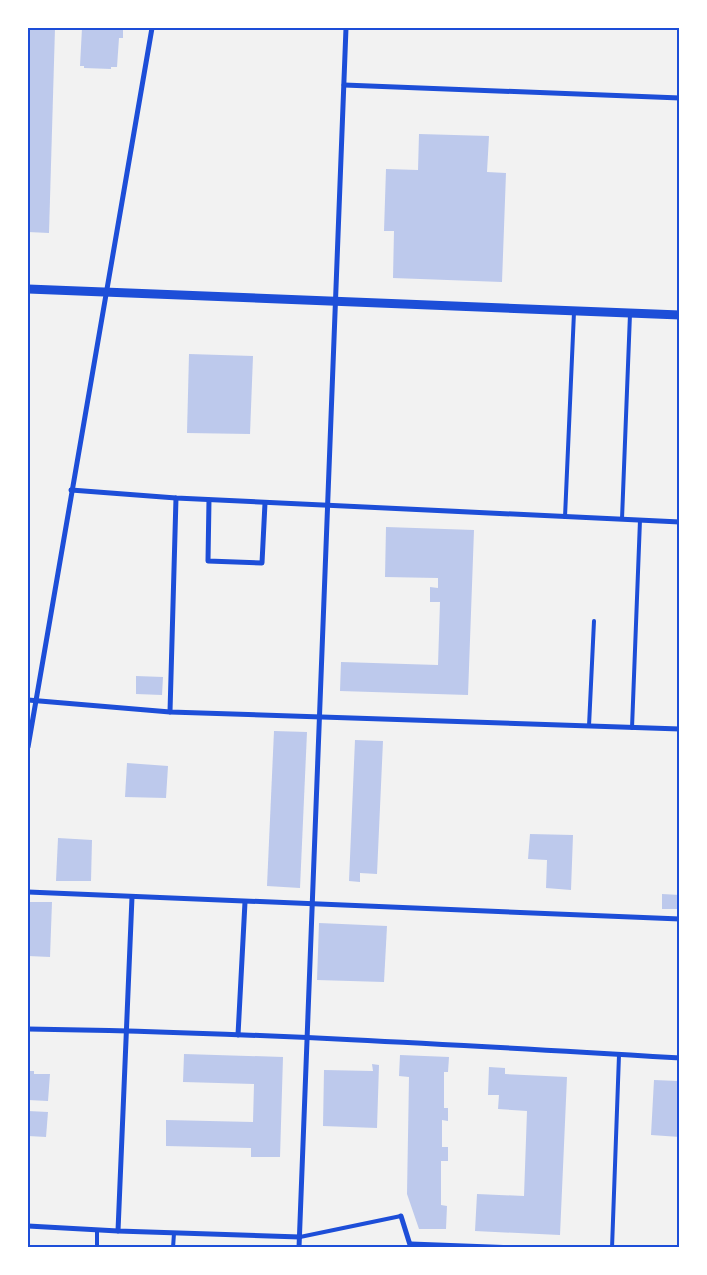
<svg xmlns="http://www.w3.org/2000/svg" width="707" height="1275" font-family="Helvetica,sans-serif">
  <style>
    .building { fill: #bdc9ec }
    .lines { fill: none; stroke-linecap: round; stroke-linejoin: round }
    .service { stroke: #1d4ed8; stroke-width: 4 }
    .minor { stroke: #1d4ed8; stroke-width: 5 }
    .tertiary { stroke: #1d4ed8; stroke-width: 9 }
    .neatline { fill: none; stroke: #1d4ed8; stroke-width: 2 }
  </style>
  <rect width="100%" height="100%" fill="#f2f2f2"/>
  <!-- building -->
  <g class="building">
    <polygon points="28,28 55,28 49,233 28,232"/>
    <polygon points="82,28 123,28 123,38 119,38 117,67 111,67 111,69 84,68 84,66 80,66"/>
    <polygon points="419,134 489,136 487,172 506,173 502,282 393,278 394,231 384,231 386,169 418,170"/>
    <polygon points="189,354 253,356 250,434 187,433"/>
    <polygon points="386,527 474,530 468,695 340,691 341,662 438,665 440,602 430,602 430,587 438,588 438,578 385,577"/>
    <polygon points="136,676 163,677 162,695 136,694"/>
    <polygon points="274,731 307,732 300,888 267,886"/>
    <polygon points="355,740 383,741 377,874 360,873 360,882 349,881"/>
    <polygon points="127,763 168,766 166,798 125,797"/>
    <polygon points="530,834 573,835 571,890 546,888 547,860 528,859"/>
    <polygon points="58,838 92,840 91,881 56,881"/>
    <polygon points="662,894 680,895 680,909 662,909"/>
    <polygon points="28,902 52,902 50,957 28,956"/>
    <polygon points="319,923 387,926 384,982 317,980"/>
    <polygon points="184,1054 283,1057 280,1157 251,1157 251,1148 166,1146 166,1120 253,1122 254,1084 183,1082"/>
    <polygon points="400,1055 449,1057 448,1072 444,1072 444,1108 448,1108 448,1121 442,1120 442,1147 448,1147 448,1161 441,1161 441,1205 447,1206 446,1229 419,1229 407,1194 409,1077 399,1076"/>
    <polygon points="372,1064 379,1065 377,1128 323,1126 324,1070 373,1071"/>
    <polygon points="489,1067 505,1068 505,1074 567,1077 560,1235 475,1231 477,1194 524,1196 527,1111 498,1109 499,1095 488,1095"/>
    <polygon points="28,1071 34,1071 34,1074 50,1074 48,1101 28,1100"/>
    <polygon points="678,1073 680,1073 680,1137 651,1135 654,1080 678,1081"/>
    <polygon points="28,1111 48,1112 46,1137 28,1136"/>
  </g>
  <g class="lines">
    <!-- service -->
    <g class="service">
      <polyline points="565,517 574,312"/>
      <polyline points="622,519 630,314"/>
      <polyline points="589,726 594,621"/>
      <polyline points="632,728 640,520"/>
      <polyline points="300,1237 401,1216"/>
      <polyline points="97,1248 97,1230"/>
      <polyline points="173,1248 174,1233"/>
      <polyline points="612,1248 619,1055"/>
    </g>
    <!-- minor -->
    <g class="minor">
      <polyline points="344,85 680,98"/>
      <polyline points="71,490 176,498 680,522"/>
      <polyline points="209,500 208,561 262,563 265,503"/>
      <polyline points="28,700 170,712 680,729"/>
      <polyline points="170,712 176,498"/>
      <polyline points="28,747 152,28"/>
      <polyline points="28,892 680,919"/>
      <path d="M28,1029C245,1032 462,1045 680,1058"/>
      <polyline points="238,1035 245,902"/>
      <polyline points="401,1216 411,1248"/>
      <polyline points="28,1226 118,1231 300,1237"/>
      <polyline points="118,1231 132,897"/>
      <polyline points="411,1244 515,1248"/>
      <polyline points="299,1248 346,28"/>
    </g>
    <!-- tertiary -->
    <polyline class="tertiary" points="28,289 680,315"/>
  </g>
  <!-- border -->
  <rect width="707" height="1275" fill="none" stroke="#ffffff" stroke-width="58"/>
  <rect x="29" y="29" width="649" height="1217" class="neatline"/>
</svg>
